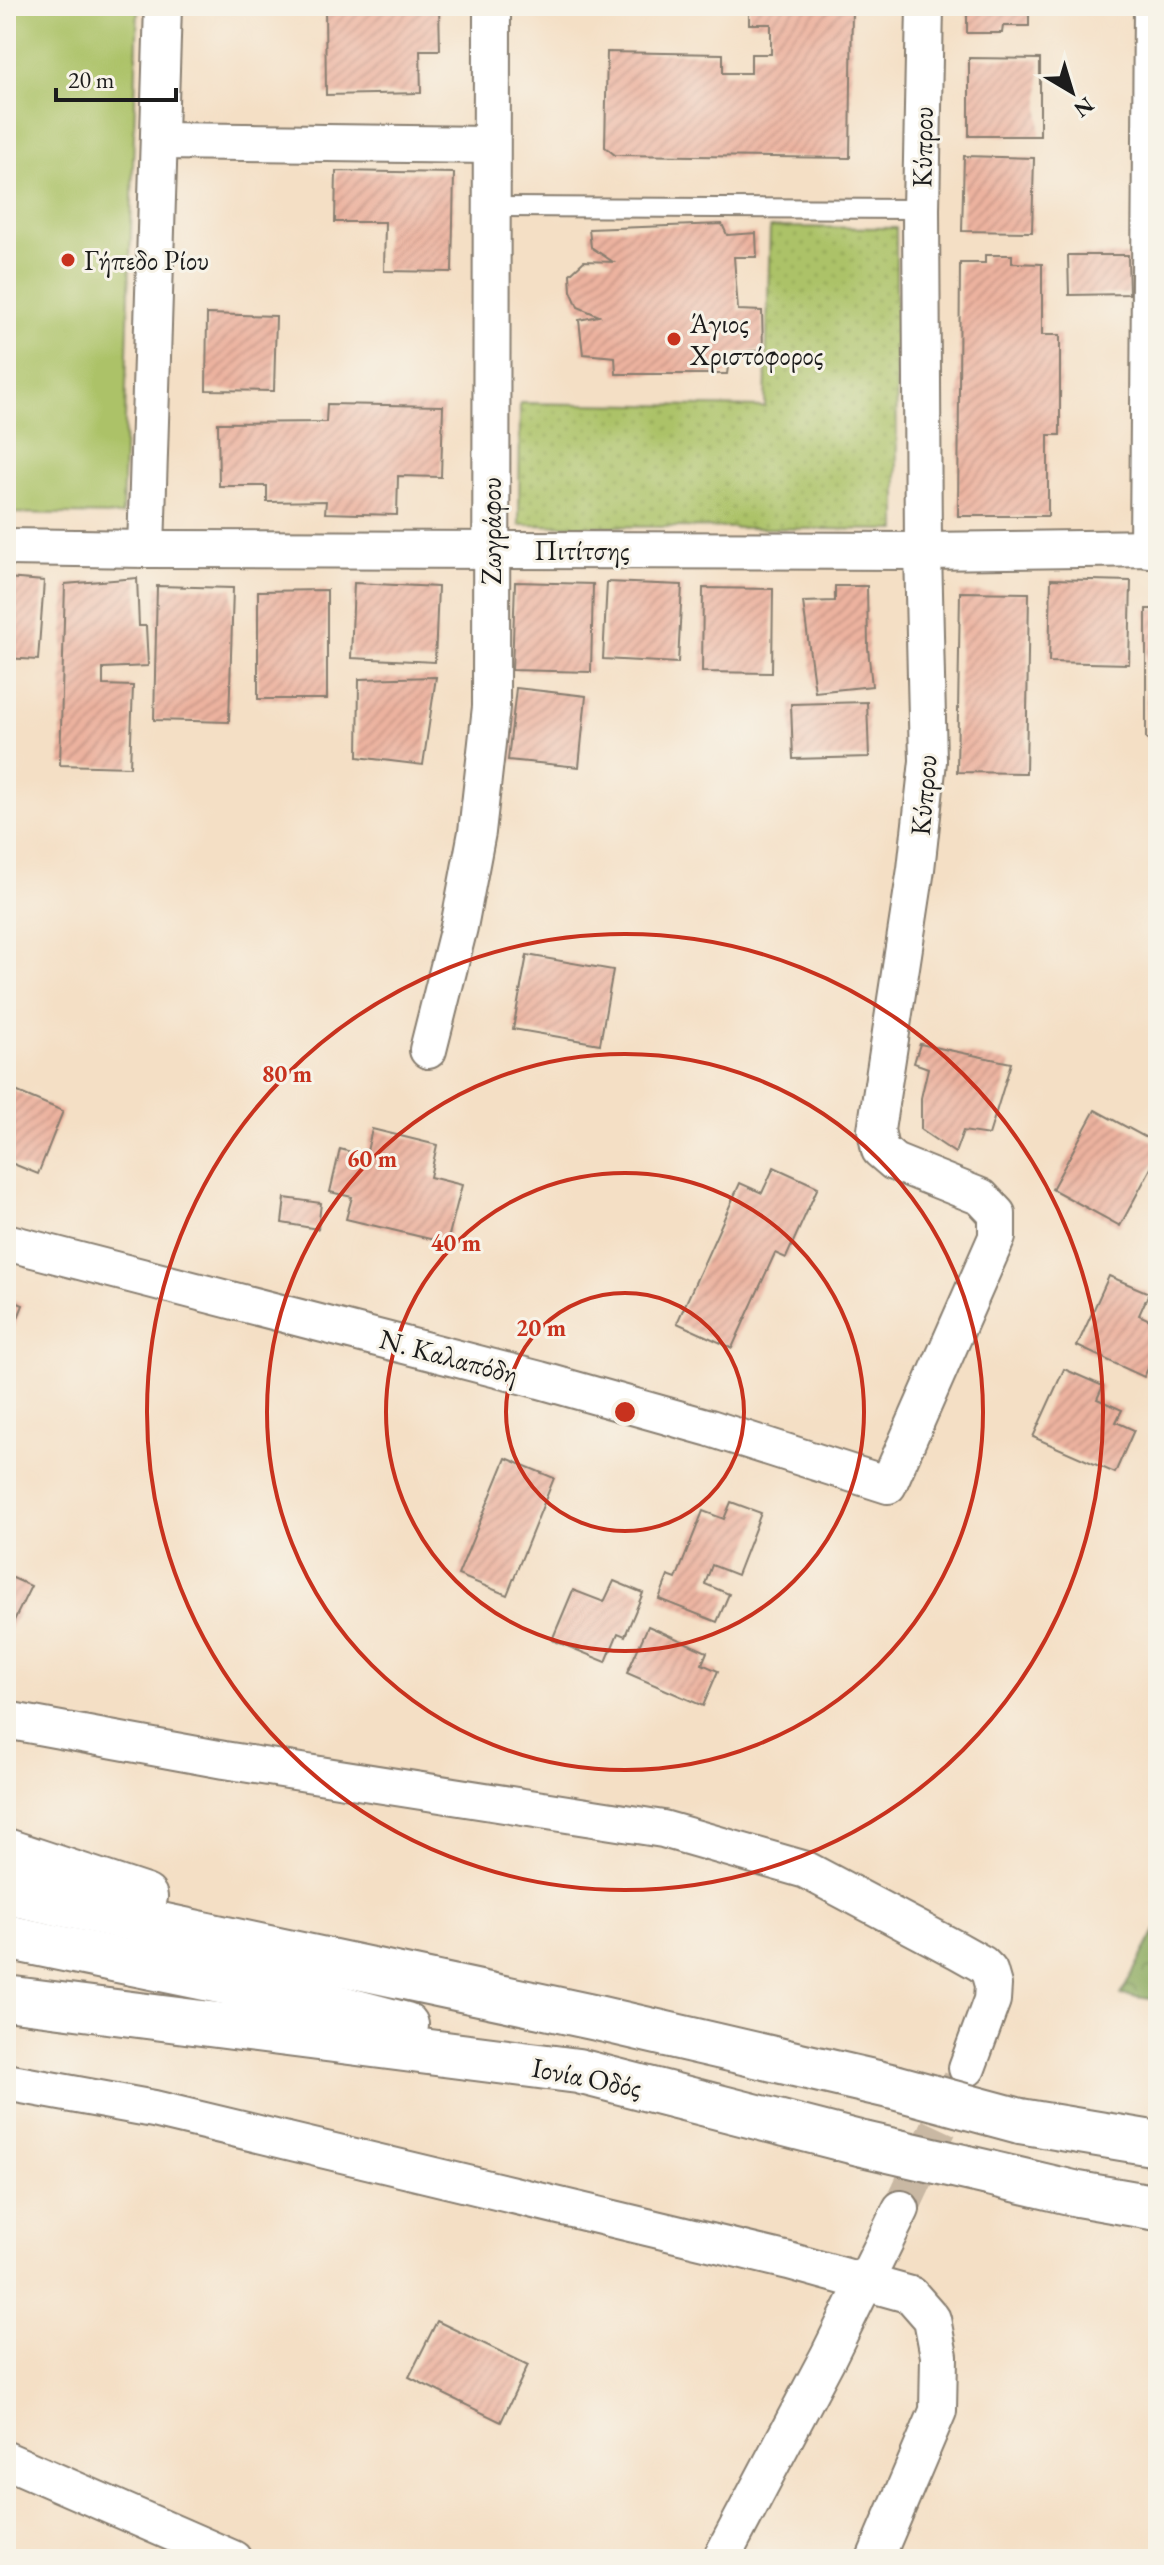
<svg xmlns="http://www.w3.org/2000/svg" width="1164" height="2565" font-family="'EB Garamond',serif">
  <style>
    .forest { fill: url(#forest-crowns); stroke: #52623c; stroke-width: 2 }
    .park { fill: url(#park-dots); stroke: #646f42; stroke-width: 2 }
    .pitch { fill: #acc267; stroke: #646f42; stroke-width: 2 }
    .building { fill: url(#building-hatch) }
    .lines { fill: none; stroke-linecap: round; stroke-linejoin: round }
    .street-tunnel { stroke: #c9b8a3; stroke-width: 36; stroke-dasharray: 36 18; stroke-linecap: butt }
    .lane-casing { stroke: #887e70; stroke-width: 22 }
    .street-casing { stroke: #887e70; stroke-width: 40 }
    .highway-casing { stroke: #887e70; stroke-width: 48 }
    .lane { stroke: #fff; stroke-width: 18 }
    .street { stroke: #fff; stroke-width: 36 }
    .highway { stroke: #fff; stroke-width: 44 }
    .highway-bridge-casing { stroke: #887e70; stroke-width: 48; stroke-linecap: butt }
    .highway-bridge { stroke: #fff; stroke-width: 44 }
    .ring { fill: none; stroke: #c8321e; stroke-width: 4 }
    .poi-dot { fill: #c8321e; stroke: #f7f3e8; stroke-width: 3 }
    .labels { text-anchor: middle; stroke-width: 6; stroke-linejoin: round; paint-order: stroke }
    .street-label { font-size: 28px; fill: #1c1c1c; stroke: #f7f3e8 }
    .poi-label { font-size: 28px; fill: #1c1c1c; stroke: #f7f3e8; text-anchor: start }
    .centre { fill: #c8321e; stroke: #f7f3e8; stroke-width: 4 }
    .ring-label { font-size: 24px; text-anchor: middle; font-weight: bold; fill: #c8321e; stroke: #f7f3e8; stroke-width: 6; stroke-linejoin: round; paint-order: stroke }
  </style>
  <defs>
    <pattern id="forest-crowns" width="20" height="18" patternUnits="userSpaceOnUse" patternTransform="scale(2)"><rect width="20" height="18" fill="#89a85c"/><path d="M2 6a3 3 0 1 1 6 0M12 15a3 3 0 1 1 6 0" fill="none" stroke="#6f884b"/></pattern>
    <pattern id="park-dots" width="8" height="8" patternUnits="userSpaceOnUse" patternTransform="scale(2)"><rect width="8" height="8" fill="#acc267"/><path d="M2 2h.1M6 6h.1" fill="none" stroke="#93a659" stroke-width="1.8" stroke-linecap="round"/></pattern>
    <pattern id="building-hatch" width="6" height="6" patternUnits="userSpaceOnUse" patternTransform="scale(2)"><rect width="6" height="6" fill="#ecb29f"/><path d="M-1 1l2-2M0 6l6-6M5 7l2-2" fill="none" stroke="#ca9888"/></pattern>
  </defs>
  <rect width="100%" height="100%" fill="#f7f3e8"/>
  <filter id="ink" filterUnits="userSpaceOnUse"><feTurbulence type="fractalNoise" baseFrequency=".0125" numOctaves="2"/><feDisplacementMap in="SourceGraphic" scale="16" xChannelSelector="R" yChannelSelector="G"/><feConvolveMatrix kernelMatrix="1 2 1 2 8 2 1 2 1" color-interpolation-filters="sRGB"/></filter>
  <filter id="wash" filterUnits="userSpaceOnUse"><feTurbulence type="fractalNoise" baseFrequency=".006" numOctaves="4" result="noise"/><feDisplacementMap in="SourceGraphic" scale="32" xChannelSelector="R" yChannelSelector="G"/><feGaussianBlur stdDeviation="1.8" result="paint"/><feColorMatrix in="noise" values="0 0 0 0 0 0 0 0 0 0 0 0 0 0 0 0 0 1.4 0 .05"/><feComposite in="paint" operator="in"/></filter>
  <g filter="url(#wash)">
    <rect width="100%" height="100%" fill="#f4dfc5"/>
    <!-- forest -->
    <polygon class="forest" points="1158,1925 1158,2000 1121,1995"/>
    <!-- park -->
    <polygon class="park" points="770,227 896,228 897,530 519,525 520,403 765,407"/>
    <!-- pitch -->
    <polygon class="pitch" points="6,6 138,6 122,515 6,513"/>
    <g id="blocks">
      <!-- building -->
      <g class="building">
        <polygon points="325,6 439,6 440,50 420,50 421,93 326,95"/>
        <polygon points="749,6 852,6 850,158 615,155 605,147 607,52 723,54 723,73 751,73 751,54 771,54 771,24 749,24"/>
        <polygon points="967,6 1029,6 1029,26 1003,26 1002,33 967,33"/>
        <polygon points="969,58 1040,59 1040,136 969,136"/>
        <polygon points="964,156 1034,158 1032,232 962,231"/>
        <polygon points="336,171 454,173 452,272 384,271 385,222 335,222"/>
        <polygon points="722,224 727,235 756,233 757,257 734,257 738,310 762,311 763,350 730,354 727,374 616,374 615,357 583,354 579,320 599,316 578,307 571,291 570,274 584,261 613,262 591,247 589,229"/>
        <polygon points="985,255 1012,255 1012,263 1042,264 1042,335 1060,335 1060,435 1048,435 1048,516 958,516 960,263 985,263"/>
        <polygon points="1068,255 1128,255 1129,294 1069,295"/>
        <polygon points="207,314 276,316 274,391 206,390"/>
        <polygon points="327,404 443,406 441,477 398,476 397,515 325,513 326,501 267,502 267,486 219,486 218,423 326,422"/>
        <polygon points="6,578 44,581 38,660 6,658"/>
        <polygon points="137,578 139,626 146,626 148,666 103,668 103,685 133,686 130,767 60,765 65,584"/>
        <polygon points="1051,579 1131,581 1129,664 1049,662"/>
        <polygon points="515,582 593,584 591,672 512,670"/>
        <polygon points="607,582 682,585 678,663 603,659"/>
        <polygon points="354,583 438,587 435,662 351,658"/>
        <polygon points="157,586 233,588 229,722 154,720"/>
        <polygon points="835,586 867,586 868,648 872,686 815,692 803,602 835,601"/>
        <polygon points="703,588 773,589 772,673 702,672"/>
        <polygon points="327,590 327,699 258,699 258,591"/>
        <polygon points="960,592 1029,593 1026,773 957,772"/>
        <rect x="1146" y="609" width="12" height="130"/>
        <polygon points="436,677 423,765 358,757 359,679"/>
        <polygon points="516,688 586,696 579,767 508,760"/>
        <polygon points="867,702 869,757 793,759 791,704"/>
        <polygon points="527,955 613,970 600,1044 513,1029"/>
        <polygon points="920,1044 1011,1063 989,1135 963,1131 955,1153 921,1130 921,1098 928,1068 914,1063"/>
        <polygon points="6,1087 63,1111 38,1174 6,1161"/>
        <polygon points="1095,1110 1158,1144 1158,1155 1120,1226 1052,1189"/>
        <polygon points="372,1129 437,1145 430,1177 462,1185 447,1243 346,1219 352,1197 330,1192 340,1149 366,1156"/>
        <polygon points="774,1167 818,1187 786,1258 775,1253 732,1348 677,1323 740,1183 762,1193"/>
        <polygon points="285,1198 321,1203 318,1229 282,1223"/>
        <polygon points="1109,1276 1149,1293 1139,1315 1158,1324 1158,1347 1144,1377 1077,1346"/>
        <polygon points="6,1298 23,1305 6,1348"/>
        <polygon points="1064,1369 1103,1386 1097,1399 1122,1410 1116,1422 1134,1430 1115,1473 1033,1437"/>
        <polygon points="506,1458 554,1478 507,1595 458,1575"/>
        <polygon points="731,1502 761,1513 737,1575 712,1565 705,1584 729,1594 717,1622 659,1599 668,1576 676,1579 703,1511 724,1519"/>
        <polygon points="6,1575 31,1586 6,1637"/>
        <polygon points="614,1581 643,1593 625,1636 618,1633 606,1662 552,1640 573,1590 604,1602"/>
        <polygon points="648,1626 707,1652 702,1664 718,1671 703,1706 627,1673"/>
        <polygon points="437,2321 528,2365 501,2422 409,2377"/>
      </g>
    </g>
  </g>
  <g filter="url(#ink)">
    <use href="#blocks" fill-opacity="0" stroke="#887e70" stroke-width="2"/>
    <g class="lines">
      <!-- street-tunnel -->
      <polyline class="street-tunnel" points="901,2209 961,2080"/>
      <defs>
        <polyline id="lane" points="491,207 921,209"/>
        <g id="street">
          <polyline points="160,141 490,145"/>
          <polyline points="6,547 146,549 923,551 1158,548"/>
          <polyline points="146,549 163,6"/>
          <polyline points="1148,549 1152,6"/>
          <polyline points="428,1050 459,927 477,832 491,707 492,6"/>
          <polyline points="6,1242 540,1380 710,1428 888,1485 997,1237 997,1214 981,1197 894,1162 880,1150 876,1130 916,869 928,761 923,551 921,209 925,6"/>
          <polyline points="6,1720 224,1760 663,1829 806,1870 957,1950 982,1964 989,1971 993,1985 992,2000 967,2068"/>
          <polyline points="6,2082 154,2109 789,2261 911,2295 932,2319 939,2356 938,2411 875,2559"/>
          <polyline points="6,2460 233,2559"/>
          <polyline points="721,2559 829,2355 901,2209"/>
        </g>
        <g id="highway">
          <polyline points="6,1851 145,1897"/>
          <polyline points="6,1892 597,2018 894,2087"/>
          <polyline points="6,1937 307,1999 406,2025"/>
          <polyline points="6,1998 578,2071 863,2144"/>
          <polyline points="1020,2121 1158,2144"/>
          <polyline points="989,2173 1078,2194 1158,2208"/>
        </g>
      </defs>
      <!-- lane casing -->
      <use href="#lane" class="lane-casing"/>
      <!-- street casing -->
      <use href="#street" class="street-casing"/>
      <!-- highway casing -->
      <use href="#highway" class="highway-casing"/>
      <!-- lane -->
      <use href="#lane" class="lane"/>
      <!-- street -->
      <use href="#street" class="street"/>
      <!-- highway -->
      <use href="#highway" class="highway"/>
      <defs>
        <g id="highway-bridge">
          <polyline points="894,2087 1020,2121"/>
          <polyline points="863,2144 989,2173"/>
        </g>
      </defs>
      <!-- highway-bridge casing -->
      <use href="#highway-bridge" class="highway-bridge-casing"/>
      <!-- highway-bridge -->
      <use href="#highway-bridge" class="highway-bridge"/>
    </g>
  </g>
  <!-- distance rings -->
  <g class="ring">
    <circle cx="625" cy="1412" r="119"/>
    <circle cx="625" cy="1412" r="239"/>
    <circle cx="625" cy="1412" r="358"/>
    <circle cx="625" cy="1412" r="478"/>
  </g>
  <!-- markers -->
  <g class="poi-dot">
    <circle cx="68" cy="260" r="8"/>
    <circle cx="674" cy="339" r="8"/>
  </g>
  <g class="labels">
    <!-- street labels -->
    <g class="street-label">
      <text transform="translate(922 147) rotate(-89)" y="10">Κύπρου</text>
      <text transform="translate(491 531) rotate(-90)" y="10">Ζωγράφου</text>
      <text x="582" y="560">Πιτίτσης</text>
      <text transform="translate(923 795) rotate(-85)" y="10">Κύπρου</text>
      <text transform="translate(449 1356) rotate(15)" y="10">Ν. Καλαπόδη</text>
      <text transform="translate(587 2077) rotate(11)" y="10">Ιονία Οδός</text>
    </g>
    <!-- poi labels -->
    <g class="poi-label">
      <text x="84" y="270">Γήπεδο Ρίου</text>
      <text x="690" y="333">Άγιος<tspan x="690" dy="32">Χριστόφορος</tspan></text>
    </g>
  </g>
  <circle cx="625" cy="1412" r="12" class="centre"/>
  <g class="ring-label">
    <text x="287" y="1082">80 m</text>
    <text x="372" y="1167">60 m</text>
    <text x="456" y="1251">40 m</text>
    <text x="541" y="1336">20 m</text>
  </g>
  <!-- margin -->
  <rect width="1164" height="2565" fill="none" stroke="#f7f3e8" stroke-width="32"/>
  <!-- north arrow -->
  <g transform="translate(1072 92) rotate(142)" stroke="#f7f3e8" stroke-width="6" paint-order="stroke">
  <path d="M0-6L14 30L0 20L-14 30Z" fill="#1c1c1c"/>
  <text y="-12" font-size="22" font-weight="bold" text-anchor="middle" fill="#1c1c1c">N</text>
  </g>
  <!-- scale -->
  <path d="M56 88v12h120v-12" fill="none" stroke="#1c1c1c" stroke-width="4"/>
  <text x="68" y="88" font-size="24" fill="#1c1c1c" stroke="#f7f3e8" stroke-width="6" paint-order="stroke">20 m</text>
</svg>
